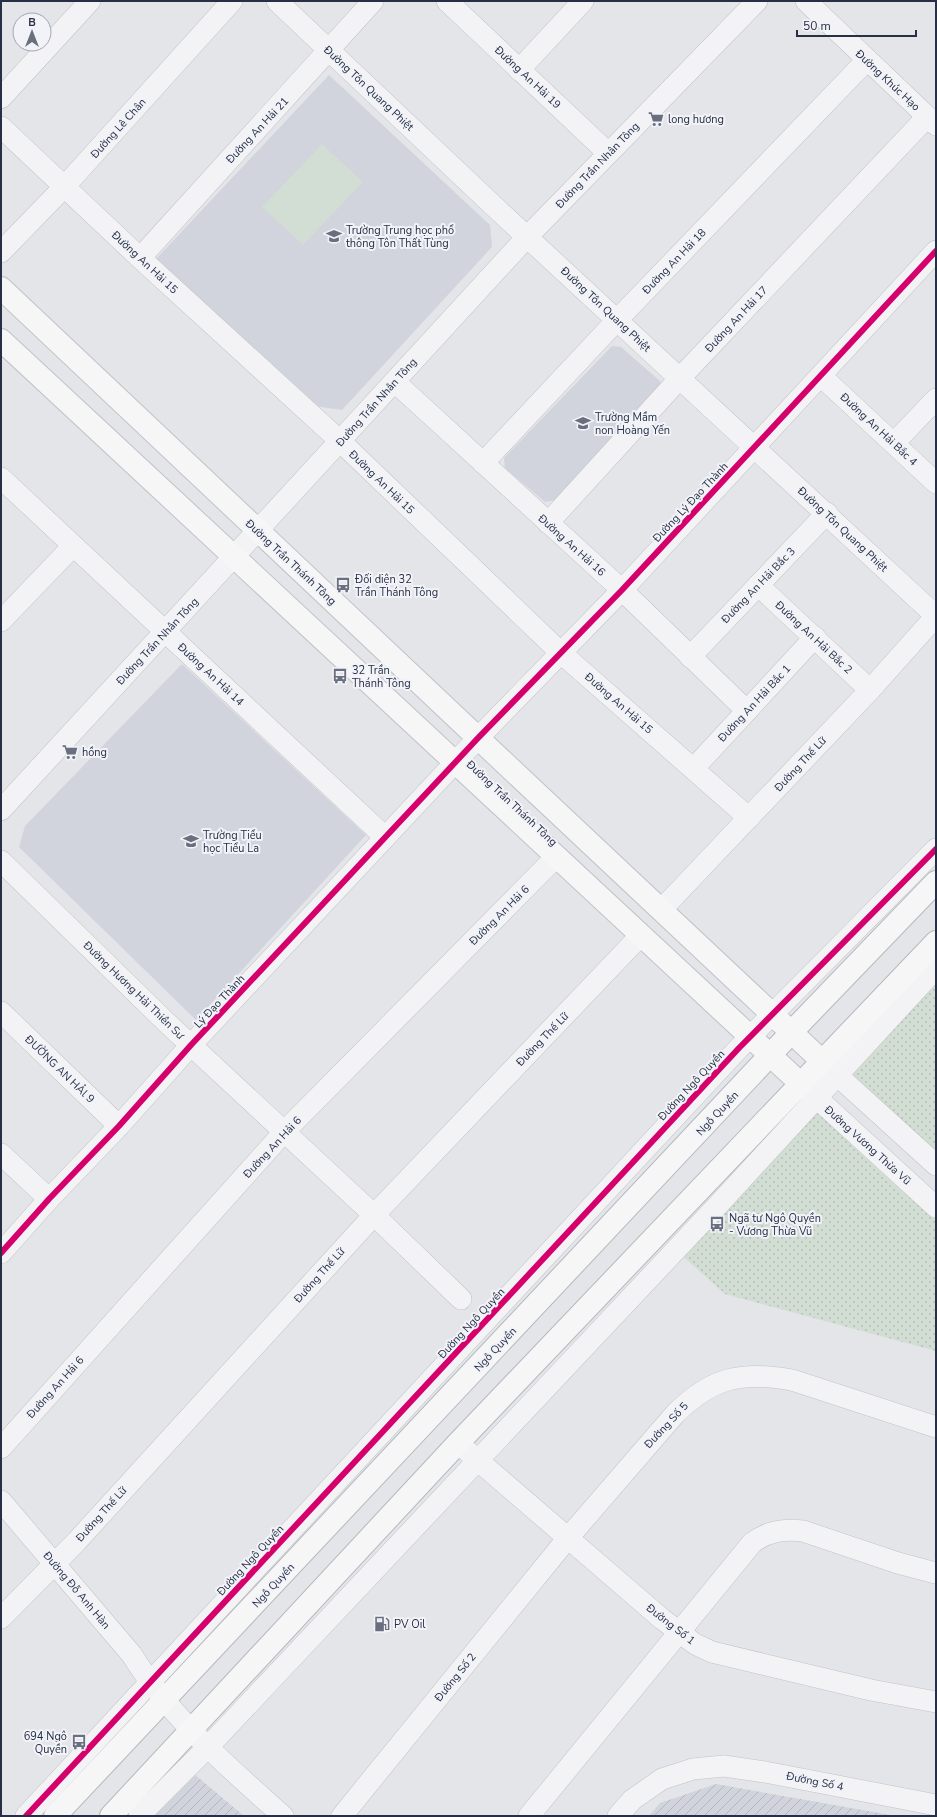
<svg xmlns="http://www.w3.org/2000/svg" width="937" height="1817" font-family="'Nunito Sans',sans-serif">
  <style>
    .built { fill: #d1d4dc }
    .industrial { fill: url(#industrial-furrows) }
    .grass { fill: url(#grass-dots) }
    .park { fill: #d2ddd3 }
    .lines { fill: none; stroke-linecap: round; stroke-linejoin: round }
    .minor-casing { stroke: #c1c3c7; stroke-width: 22 }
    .major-casing { stroke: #bfc2c7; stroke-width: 24 }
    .highway-casing { stroke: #b5b8be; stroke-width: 24 }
    .minor { stroke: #f3f3f5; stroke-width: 21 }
    .major { stroke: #f6f6f7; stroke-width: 22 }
    .highway { stroke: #f6f6f7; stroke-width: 22 }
    .cycleway-casing { stroke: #f1f3f8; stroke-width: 8 }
    .cycleway { stroke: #d6006c; stroke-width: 6 }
    .labels { text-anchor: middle; stroke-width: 4; stroke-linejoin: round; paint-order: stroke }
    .street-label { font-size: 11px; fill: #272f44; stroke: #f1f3f8 }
    .poi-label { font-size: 11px; fill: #272f44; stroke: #f1f3f8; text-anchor: start }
  </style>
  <defs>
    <pattern id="industrial-furrows" width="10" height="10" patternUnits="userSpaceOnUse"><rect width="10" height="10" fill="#d1d4dc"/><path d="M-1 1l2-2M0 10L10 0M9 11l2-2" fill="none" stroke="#b3b6be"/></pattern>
    <pattern id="grass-dots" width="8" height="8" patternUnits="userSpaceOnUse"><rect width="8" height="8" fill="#d2ddd3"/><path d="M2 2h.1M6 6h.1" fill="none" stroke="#b4beb6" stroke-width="1.8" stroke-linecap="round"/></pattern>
  </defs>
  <rect width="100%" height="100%" fill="#e3e5e9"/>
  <!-- built -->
  <g class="built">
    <polygon points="329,75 490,225 492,247 342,410 314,406 154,261"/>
    <polygon points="612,346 621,347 660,381 661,388 556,500 545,502 505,468 504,458"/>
    <polygon points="182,664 366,835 196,1020 19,847 25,826"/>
  </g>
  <!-- industrial -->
  <g class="industrial">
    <polygon points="181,1763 244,1816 130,1816"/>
    <polygon points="716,1784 896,1816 649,1816 660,1803"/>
  </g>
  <!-- grass -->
  <g class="grass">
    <polygon points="936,970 936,1165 837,1076"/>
    <polygon points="817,1098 936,1207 936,1351 725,1294 676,1250"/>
  </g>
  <!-- park -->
  <polygon class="park" points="322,144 363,182 303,245 262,207"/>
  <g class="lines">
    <defs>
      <g id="minor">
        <polyline points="277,1 499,211 936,616"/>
        <polyline points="447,1 608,153"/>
        <polyline points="806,1 936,125"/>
        <polyline points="519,70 583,1"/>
        <polyline points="1,98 90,1"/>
        <polyline points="1,127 140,258 340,441 560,652 749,818"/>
        <polyline points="1,252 64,187 232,1"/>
        <polyline points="140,258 373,1"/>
        <polyline points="821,376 936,483"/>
        <polyline points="395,382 622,590 747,711"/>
        <polyline points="894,443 936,399"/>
        <polyline points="483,463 618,319 867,60"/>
        <polyline points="1,478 385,837"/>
        <polyline points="548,523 680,378 927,117"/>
        <polyline points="758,585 870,690"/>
        <polyline points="1,621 73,546"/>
        <polyline points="690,657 827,513"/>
        <polyline points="694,768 815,637"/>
        <polyline points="1,810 527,237 757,1"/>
        <polyline points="1,861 167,1023 374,1215 461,1299"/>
        <polyline points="662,909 870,690 936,616"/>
        <polyline points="1,1012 119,1126"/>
        <polyline points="827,1066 936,1165"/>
        <polyline points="807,1089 936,1207"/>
        <polyline points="1,1154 49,1199"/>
        <polyline points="1,1253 49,1199 119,1126 191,1045 478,738 622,590 936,251"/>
        <polyline points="1,1448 284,1132 556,857"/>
        <polyline points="467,1451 662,1619 695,1644 712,1652 871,1690 936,1702"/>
        <path d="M1,1501L132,1655C171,1718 228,1767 283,1816"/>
        <polyline points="1,1618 77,1541 374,1215 641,935"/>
        <polyline points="26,1816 739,1048 936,849"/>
        <polyline points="139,1816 207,1748 719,1204 936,968"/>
        <path d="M342,1816L567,1539L675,1414C712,1377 742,1371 792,1380L936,1427"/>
        <path d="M529,1816L752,1543C768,1531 783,1529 803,1531L898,1563L936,1573"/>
        <polyline points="618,1816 632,1800 662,1779 693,1769 724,1766 765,1772 936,1805"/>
      </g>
      <g id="major">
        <polyline points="1,288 478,738 822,1061"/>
        <polyline points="1,340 800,1083"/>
      </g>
      <g id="highway">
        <polyline points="55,1816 804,1019 936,882"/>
        <polyline points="111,1816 458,1443 936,942"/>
      </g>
    </defs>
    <!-- minor casing -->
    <use href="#minor" class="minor-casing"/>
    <!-- major casing -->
    <use href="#major" class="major-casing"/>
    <!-- highway casing -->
    <use href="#highway" class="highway-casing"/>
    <!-- minor -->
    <use href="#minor" class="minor"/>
    <!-- major -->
    <use href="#major" class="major"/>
    <!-- highway -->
    <use href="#highway" class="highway"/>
    <defs>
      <g id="cycleway">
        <polyline points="1,1253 49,1199 119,1126 191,1045 478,738 622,590 936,251"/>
        <polyline points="26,1816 739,1048 936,849"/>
      </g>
    </defs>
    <!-- cycleway casing -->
    <use href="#cycleway" class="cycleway-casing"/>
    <!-- cycleway -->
    <use href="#cycleway" class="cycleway"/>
  </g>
  <!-- icons -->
  <defs>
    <symbol id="supermarket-bare" viewBox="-9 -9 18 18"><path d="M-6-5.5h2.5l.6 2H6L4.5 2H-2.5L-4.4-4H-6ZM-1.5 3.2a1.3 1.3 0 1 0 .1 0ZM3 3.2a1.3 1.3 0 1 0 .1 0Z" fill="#696f7e" stroke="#f1f3f8" stroke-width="2.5" paint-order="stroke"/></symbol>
    <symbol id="school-bare" viewBox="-9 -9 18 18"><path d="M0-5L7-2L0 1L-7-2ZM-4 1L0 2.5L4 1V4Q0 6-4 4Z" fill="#696f7e" stroke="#f1f3f8" stroke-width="2.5" paint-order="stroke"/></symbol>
    <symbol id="bus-bare" viewBox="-9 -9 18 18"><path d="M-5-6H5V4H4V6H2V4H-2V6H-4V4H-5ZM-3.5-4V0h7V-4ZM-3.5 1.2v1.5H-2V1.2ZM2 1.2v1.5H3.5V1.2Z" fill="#696f7e" stroke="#f1f3f8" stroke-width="2.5" paint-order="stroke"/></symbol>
    <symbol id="fuel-bare" viewBox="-9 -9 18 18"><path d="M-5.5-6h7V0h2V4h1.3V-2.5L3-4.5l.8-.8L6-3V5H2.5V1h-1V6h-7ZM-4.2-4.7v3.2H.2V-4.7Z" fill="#696f7e" stroke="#f1f3f8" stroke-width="2.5" paint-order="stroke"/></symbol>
  </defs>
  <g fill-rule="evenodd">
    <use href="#supermarket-bare" x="645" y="108" width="22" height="22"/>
    <use href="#school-bare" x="323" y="225" width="22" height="22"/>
    <use href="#school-bare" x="572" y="412" width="22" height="22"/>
    <use href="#bus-bare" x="332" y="574" width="22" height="22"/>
    <use href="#bus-bare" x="329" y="665" width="22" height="22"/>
    <use href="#supermarket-bare" x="59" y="741" width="22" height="22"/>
    <use href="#school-bare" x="180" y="830" width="22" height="22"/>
    <use href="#bus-bare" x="706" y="1213" width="22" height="22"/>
    <use href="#fuel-bare" x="371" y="1613" width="22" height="22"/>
    <use href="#bus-bare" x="68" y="1731" width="22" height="22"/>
  </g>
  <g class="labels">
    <!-- street labels -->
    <g class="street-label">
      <text transform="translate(528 77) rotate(43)" y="4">Đường An Hải 19</text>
      <text transform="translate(888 80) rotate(43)" y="4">Đường Khúc Hạo</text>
      <text transform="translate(369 88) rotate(43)" y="4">Đường Tôn Quang Phiệt</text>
      <text transform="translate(118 128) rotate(-48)" y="4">Đường Lê Chân</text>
      <text transform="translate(257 130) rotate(-47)" y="4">Đường An Hải 21</text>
      <text transform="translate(597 165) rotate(-46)" y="4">Đường Trần Nhân Tông</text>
      <text transform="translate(674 261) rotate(-46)" y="4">Đường An Hải 18</text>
      <text transform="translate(145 262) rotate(43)" y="4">Đường An Hải 15</text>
      <text transform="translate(606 309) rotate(43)" y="4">Đường Tôn Quang Phiệt</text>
      <text transform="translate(736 319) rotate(-47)" y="4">Đường An Hải 17</text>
      <text transform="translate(376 402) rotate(-48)" y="4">Đường Trần Nhân Tông</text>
      <text transform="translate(879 429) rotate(43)" y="4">Đường An Hải Bắc 4</text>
      <text transform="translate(382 482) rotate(44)" y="4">Đường An Hải 15</text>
      <text transform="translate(690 502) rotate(-47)" y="4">Đường Lý Đạo Thành</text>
      <text transform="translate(843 529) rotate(43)" y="4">Đường Tôn Quang Phiệt</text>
      <text transform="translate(572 545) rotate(42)" y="4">Đường An Hải 16</text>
      <text transform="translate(291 562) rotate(43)" y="4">Đường Trần Thánh Tông</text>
      <text transform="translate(758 585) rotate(-46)" y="4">Đường An Hải Bắc 3</text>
      <text transform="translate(814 637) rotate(43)" y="4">Đường An Hải Bắc 2</text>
      <text transform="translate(157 641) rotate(-47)" y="4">Đường Trần Nhân Tông</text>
      <text transform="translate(211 674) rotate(43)" y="4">Đường An Hải 14</text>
      <text transform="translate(619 703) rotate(41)" y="4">Đường An Hải 15</text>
      <text transform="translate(754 703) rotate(-47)" y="4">Đường An Hải Bắc 1</text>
      <text transform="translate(800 764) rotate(-47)" y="4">Đường Thế Lữ</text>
      <text transform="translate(512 803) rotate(43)" y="4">Đường Trần Thánh Tông</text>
      <text transform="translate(499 915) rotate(-45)" y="4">Đường An Hải 6</text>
      <text transform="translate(134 990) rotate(44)" y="4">Đường Hương Hải Thiền Sư</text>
      <text transform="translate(219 1001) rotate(-47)" y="4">Lý Đạo Thành</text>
      <text transform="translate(542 1039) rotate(-46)" y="4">Đường Thế Lữ</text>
      <text transform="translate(60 1069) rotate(44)" y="4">ĐƯỜNG AN HẢl 9</text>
      <text transform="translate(691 1085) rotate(-47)" y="4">Đường Ngô Quyền</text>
      <text transform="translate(717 1113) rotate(-47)" y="4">Ngô Quyền</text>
      <text transform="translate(868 1145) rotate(42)" y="4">Đường Vương Thừa Vũ</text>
      <text transform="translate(272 1147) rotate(-47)" y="4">Đường An Hải 6</text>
      <text transform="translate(319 1275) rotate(-48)" y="4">Đường Thế Lữ</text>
      <text transform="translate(471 1323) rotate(-47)" y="4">Đường Ngô Quyền</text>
      <text transform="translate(495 1349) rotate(-47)" y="4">Ngô Quyền</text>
      <text transform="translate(55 1387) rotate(-48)" y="4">Đường An Hải 6</text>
      <text transform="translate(666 1425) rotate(-47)" y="4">Đường Số 5</text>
      <text transform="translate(101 1514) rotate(-48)" y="4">Đường Thế Lữ</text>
      <text transform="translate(250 1560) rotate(-47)" y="4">Đường Ngô Quyền</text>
      <text transform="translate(273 1585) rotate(-47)" y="4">Ngô Quyền</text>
      <text transform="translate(77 1590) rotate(50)" y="4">Đường Đỗ Anh Hàn</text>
      <text transform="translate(671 1624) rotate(38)" y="4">Đường Số 1</text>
      <text transform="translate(455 1677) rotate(-51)" y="4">Đường Số 2</text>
      <text transform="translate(815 1781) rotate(11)" y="4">Đường Số 4</text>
    </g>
    <!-- poi labels -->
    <g class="poi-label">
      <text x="668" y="123">long hương</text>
      <text x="346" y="234">Trường Trung học phổ<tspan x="346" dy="13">thông Tôn Thất Tùng</tspan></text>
      <text x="595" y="421">Trường Mầm<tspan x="595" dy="13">non Hoàng Yến</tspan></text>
      <text x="355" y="583">Đối diện 32<tspan x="355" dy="13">Trần Thánh Tông</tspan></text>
      <text x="352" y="674">32 Trần<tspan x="352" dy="13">Thánh Tông</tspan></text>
      <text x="82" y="756">hồng</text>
      <text x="203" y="839">Trường Tiểu<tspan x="203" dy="13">học Tiểu La</tspan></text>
      <text x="729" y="1222">Ngã tư Ngô Quyền<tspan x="729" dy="13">- Vương Thừa Vũ</tspan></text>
      <text x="394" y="1628">PV Oil</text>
      <text x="67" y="1740" text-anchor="end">694 Ngô<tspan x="67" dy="13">Quyền</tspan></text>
    </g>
  </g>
  <!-- border -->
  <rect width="937" height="1817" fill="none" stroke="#272f44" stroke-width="4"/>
  <!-- north arrow -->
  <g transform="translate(32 32)"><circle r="19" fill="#f1f3f8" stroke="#a0a5b0"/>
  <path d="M0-3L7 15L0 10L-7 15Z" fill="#696f7e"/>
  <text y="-6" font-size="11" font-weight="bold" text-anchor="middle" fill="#272f44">B</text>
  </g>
  <!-- scale -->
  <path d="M797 30v6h119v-6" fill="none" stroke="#272f44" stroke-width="2"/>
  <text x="803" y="30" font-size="12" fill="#272f44" stroke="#f1f3f8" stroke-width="3" paint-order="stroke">50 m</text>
</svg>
